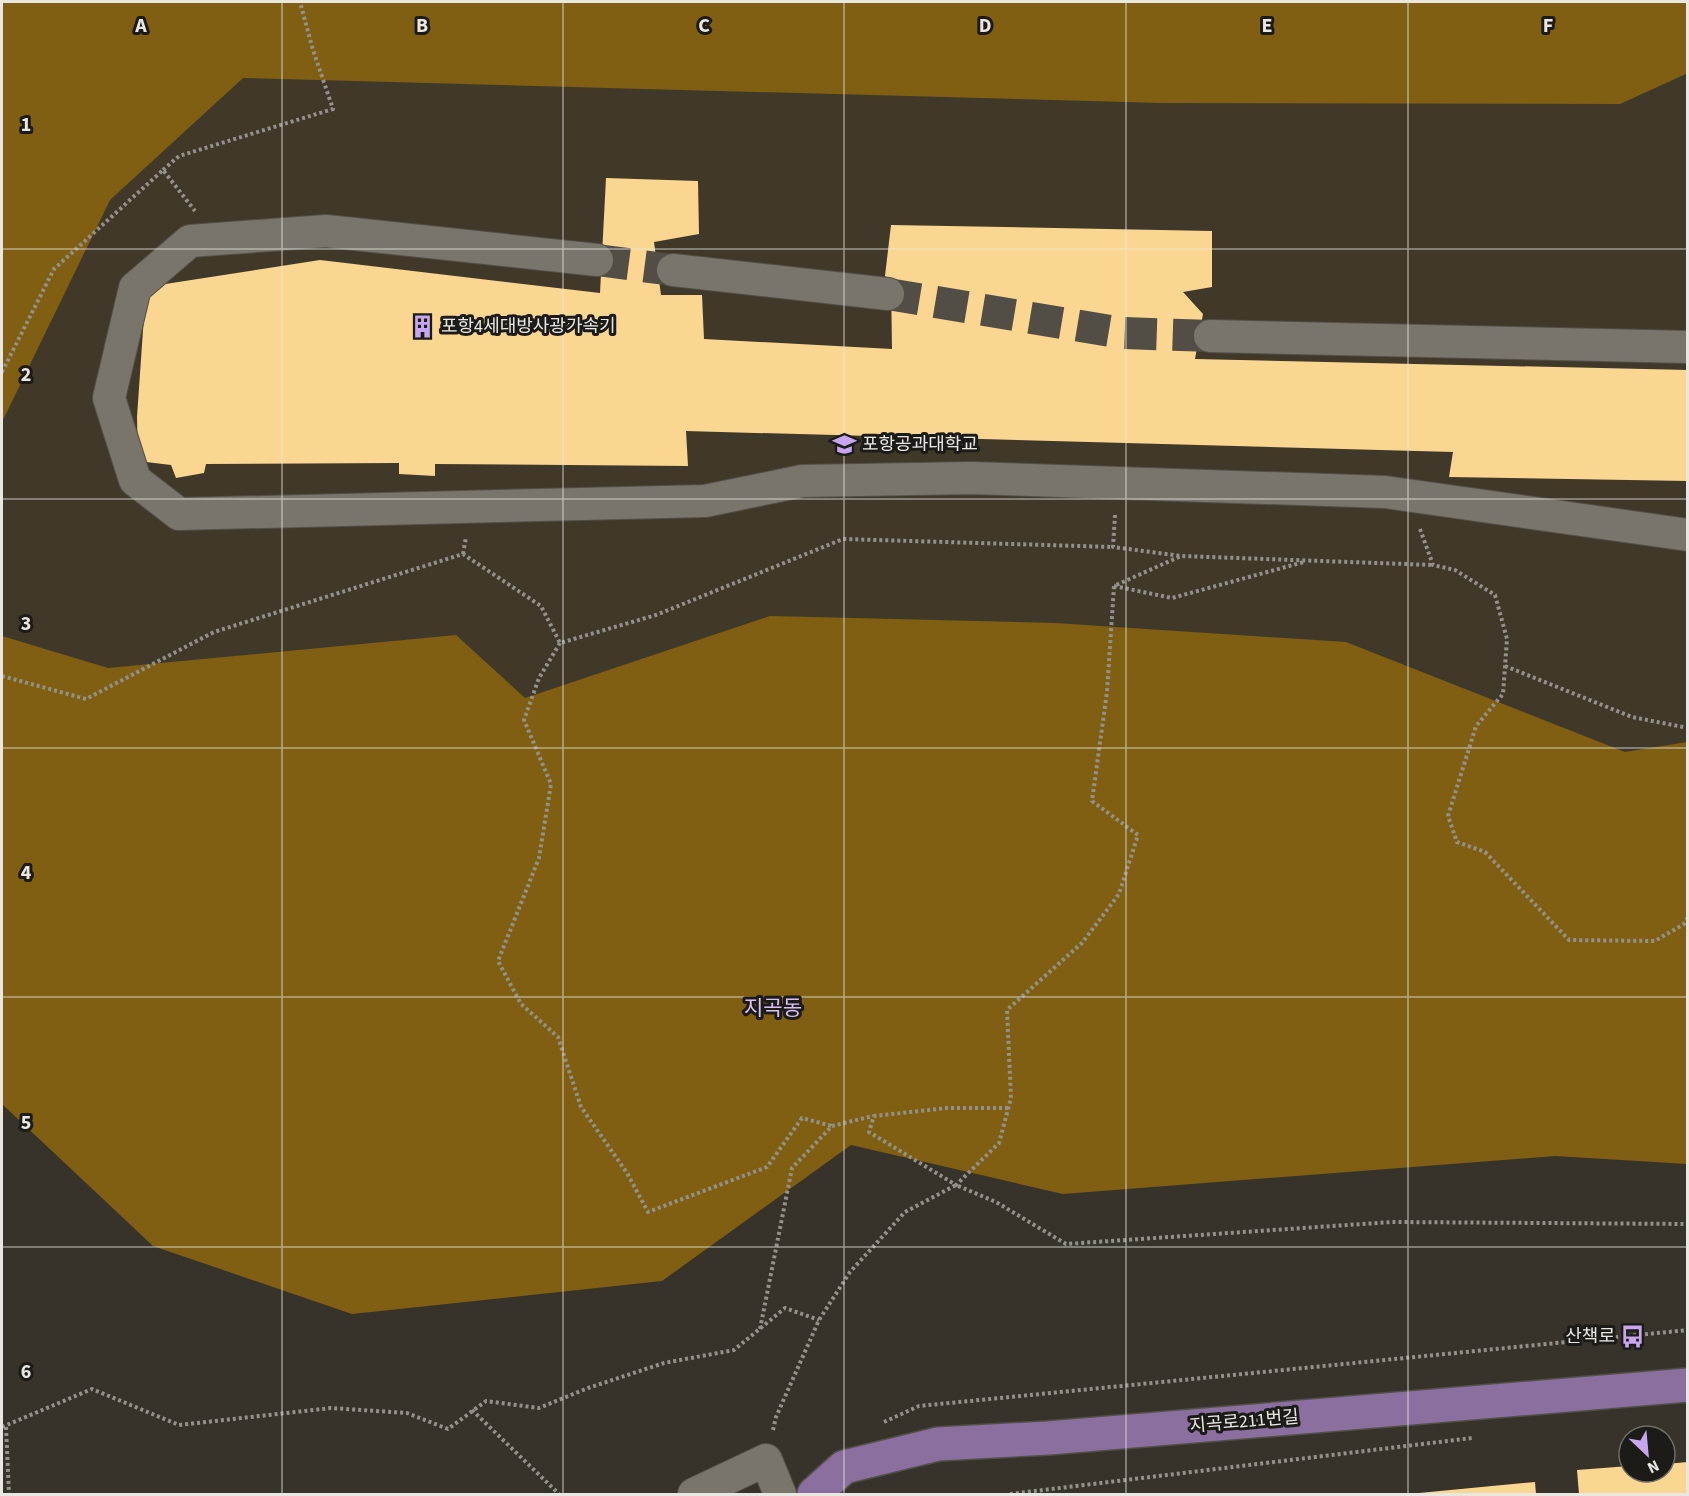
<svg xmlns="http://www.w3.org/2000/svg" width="1689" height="1496" font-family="'Source Sans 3','Noto Sans KR',sans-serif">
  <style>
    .built { fill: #40392a }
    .forest { fill: #805f12 }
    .building { fill: #fbd690 }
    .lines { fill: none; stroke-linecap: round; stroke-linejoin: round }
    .minor-tunnel { stroke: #524e46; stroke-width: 32; stroke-dasharray: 32 16; stroke-linecap: butt }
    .minor-casing { stroke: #545049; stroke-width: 34 }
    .major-casing { stroke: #545049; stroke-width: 36 }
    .path { stroke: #94918a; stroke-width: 4; stroke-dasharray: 3 3; stroke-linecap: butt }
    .minor { stroke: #7a756b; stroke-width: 32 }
    .major { stroke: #8a6f9f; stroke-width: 33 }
    .grid { fill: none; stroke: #eae7e2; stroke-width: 1.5; stroke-opacity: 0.55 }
    .labels { text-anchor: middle; stroke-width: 6; stroke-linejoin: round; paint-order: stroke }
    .poi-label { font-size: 18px; fill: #eae7e2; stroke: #1d1b17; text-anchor: start }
    .street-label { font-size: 18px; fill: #eae7e2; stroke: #1d1b17 }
    .quarter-label { font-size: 21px; fill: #d9c0f8; stroke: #1d1b17 }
    .grid-label { font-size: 20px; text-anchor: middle; font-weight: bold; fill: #eae7e2; stroke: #1d1b17; stroke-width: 6; stroke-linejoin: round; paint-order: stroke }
  </style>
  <rect width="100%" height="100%" fill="#37332a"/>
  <!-- built -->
  <polygon class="built" points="2,2 1687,2 1687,997 2,887"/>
  <!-- forest -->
  <g class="forest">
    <polygon points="2,2 1687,2 1688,73 1620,104 1162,103 243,78 110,200 2,422"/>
    <polygon points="770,616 1055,623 1346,642 1625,752 1687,742 1687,1164 1555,1156 1063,1194 851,1145 662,1281 352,1314 153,1246 2,1104 2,636 108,668 456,635 525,698"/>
  </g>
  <!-- building -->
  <g class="building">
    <polygon points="606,178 698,181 699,234 654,242 661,295 702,295 704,339 892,349 891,280 885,276 891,225 1212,231 1212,287 1183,292 1203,314 1195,359 1688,370 1688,481 1449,477 1453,452 686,431 688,466 435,464 435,476 399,474 399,463 206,464 204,473 176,478 171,465 138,461 137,417 146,287 320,260 600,293"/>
    <polygon points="1688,1462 1688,1494 1579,1494 1577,1470 1629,1466 1629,1472 1665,1472 1665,1464"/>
    <polygon points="1535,1482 1536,1494 1419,1494 1419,1493"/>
  </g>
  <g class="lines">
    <!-- minor-tunnel -->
    <g class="minor-tunnel">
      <polyline points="597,260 673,270"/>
      <polyline points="888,294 1122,333 1210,336"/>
    </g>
    <defs>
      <g id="minor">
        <polyline points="597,260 326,231 190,241 135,288 109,398 135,480 179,514 705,501 802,481 971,478 1385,492 1688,535"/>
        <polyline points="673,270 888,294"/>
        <polyline points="1210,336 1688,347"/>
        <polyline points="694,1494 766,1460 780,1494"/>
      </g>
      <polyline id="major" points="814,1494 844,1467 938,1444 1048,1438 1688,1385"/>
    </defs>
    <!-- minor casing -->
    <use href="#minor" class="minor-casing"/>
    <!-- major casing -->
    <use href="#major" class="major-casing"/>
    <!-- path -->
    <g class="path">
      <polyline points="163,170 179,156 333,109 313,50 300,2"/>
      <polyline points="2,372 54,269 163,170 195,211"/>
      <polyline points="1115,515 1113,547 1181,556 1433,565"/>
      <polyline points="1420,529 1433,565 1455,570 1495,595 1507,639 1503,694 1476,726 1448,816 1457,842 1485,852 1569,940 1655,941 1684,924 1688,917"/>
      <polyline points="463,554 466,537"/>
      <polyline points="1114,586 1172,598 1304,562"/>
      <polyline points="560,643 539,678 524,720 551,784 539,858 498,961 521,1004 558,1037 581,1107 627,1173 648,1212 767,1167 802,1118 832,1126"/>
      <polyline points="1505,666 1632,717 1688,728"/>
      <polyline points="2,676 86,699 214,632 463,554 541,606 560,643 656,615 843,539 1113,547"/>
      <polyline points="1008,1108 947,1108 874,1116 869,1132 956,1185 999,1143 1011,1098 1007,1010 1082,943 1119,894 1138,835 1092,801 1107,692 1114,586 1181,556"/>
      <polyline points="760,1329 792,1168 832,1126 873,1116"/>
      <polyline points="472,1410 559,1494"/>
      <polyline points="884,1422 919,1406 1688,1330"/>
      <polyline points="2,1427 92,1389 179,1425 331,1408 407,1413 448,1429 486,1401 539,1408 588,1388 664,1363 734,1350 785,1308 819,1320"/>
      <polyline points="6,1427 9,1494"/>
      <polyline points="773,1430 776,1417 819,1320 850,1272 905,1212 956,1185 996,1202 1066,1244 1392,1222 1688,1224"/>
      <polyline points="1010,1494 1472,1438"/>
    </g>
    <!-- minor -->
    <use href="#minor" class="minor"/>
    <!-- major -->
    <use href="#major" class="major"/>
  </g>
  <!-- grid -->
  <path class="grid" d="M282,2V1494M563,2V1494M844,2V1494M1126,2V1494M1408,2V1494M2,249H1688M2,499H1688M2,748H1688M2,997H1688M2,1247H1688"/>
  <!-- icons -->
  <defs>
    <symbol id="building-bare" viewBox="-9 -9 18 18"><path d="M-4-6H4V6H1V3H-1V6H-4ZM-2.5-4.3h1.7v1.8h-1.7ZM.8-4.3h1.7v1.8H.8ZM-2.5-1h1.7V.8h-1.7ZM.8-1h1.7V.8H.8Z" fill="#c7a6ef" stroke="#1d1b17" stroke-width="2.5" paint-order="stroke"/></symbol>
    <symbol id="university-bare" viewBox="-9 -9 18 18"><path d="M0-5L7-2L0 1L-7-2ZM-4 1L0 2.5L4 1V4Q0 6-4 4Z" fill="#c7a6ef" stroke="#1d1b17" stroke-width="2.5" paint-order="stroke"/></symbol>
    <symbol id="bus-bare" viewBox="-9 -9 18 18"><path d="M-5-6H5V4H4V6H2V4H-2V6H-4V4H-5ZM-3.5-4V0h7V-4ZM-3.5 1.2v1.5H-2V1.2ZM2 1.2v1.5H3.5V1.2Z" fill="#c7a6ef" stroke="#1d1b17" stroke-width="2.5" paint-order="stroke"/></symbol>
  </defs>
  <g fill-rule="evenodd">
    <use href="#building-bare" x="406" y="310" width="33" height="33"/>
    <use href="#university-bare" x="828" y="428" width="33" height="33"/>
    <use href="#bus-bare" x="1616" y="1320" width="33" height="33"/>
  </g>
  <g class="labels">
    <!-- poi labels -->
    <g class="poi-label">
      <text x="441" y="332">포항4세대방사광가속기</text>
      <text x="862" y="450">포항공과대학교</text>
      <text x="1615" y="1342" text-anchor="end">산책로</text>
    </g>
    <!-- street labels -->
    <g class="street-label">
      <text transform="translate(1244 1421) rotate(-5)" y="6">지곡로211번길</text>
    </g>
    <!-- quarter labels -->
    <g class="quarter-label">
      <text x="773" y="1015">지곡동</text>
    </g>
  </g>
  <g class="grid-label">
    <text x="141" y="32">A</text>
    <text x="422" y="32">B</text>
    <text x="704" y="32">C</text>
    <text x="985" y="32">D</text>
    <text x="1267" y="32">E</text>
    <text x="1548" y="32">F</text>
    <text x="26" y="131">1</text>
    <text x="26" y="381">2</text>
    <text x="26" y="630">3</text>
    <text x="26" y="879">4</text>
    <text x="26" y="1129">5</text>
    <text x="26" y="1378">6</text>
  </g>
  <!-- border -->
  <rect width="1689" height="1496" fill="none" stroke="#eae7e2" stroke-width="6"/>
  <!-- north arrow -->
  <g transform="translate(1647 1454) rotate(154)"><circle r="28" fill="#1d1b17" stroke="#6f6d68" stroke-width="1.5"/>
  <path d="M0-4.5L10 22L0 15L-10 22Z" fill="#c7a6ef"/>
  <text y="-9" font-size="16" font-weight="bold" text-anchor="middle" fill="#eae7e2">N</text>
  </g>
</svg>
